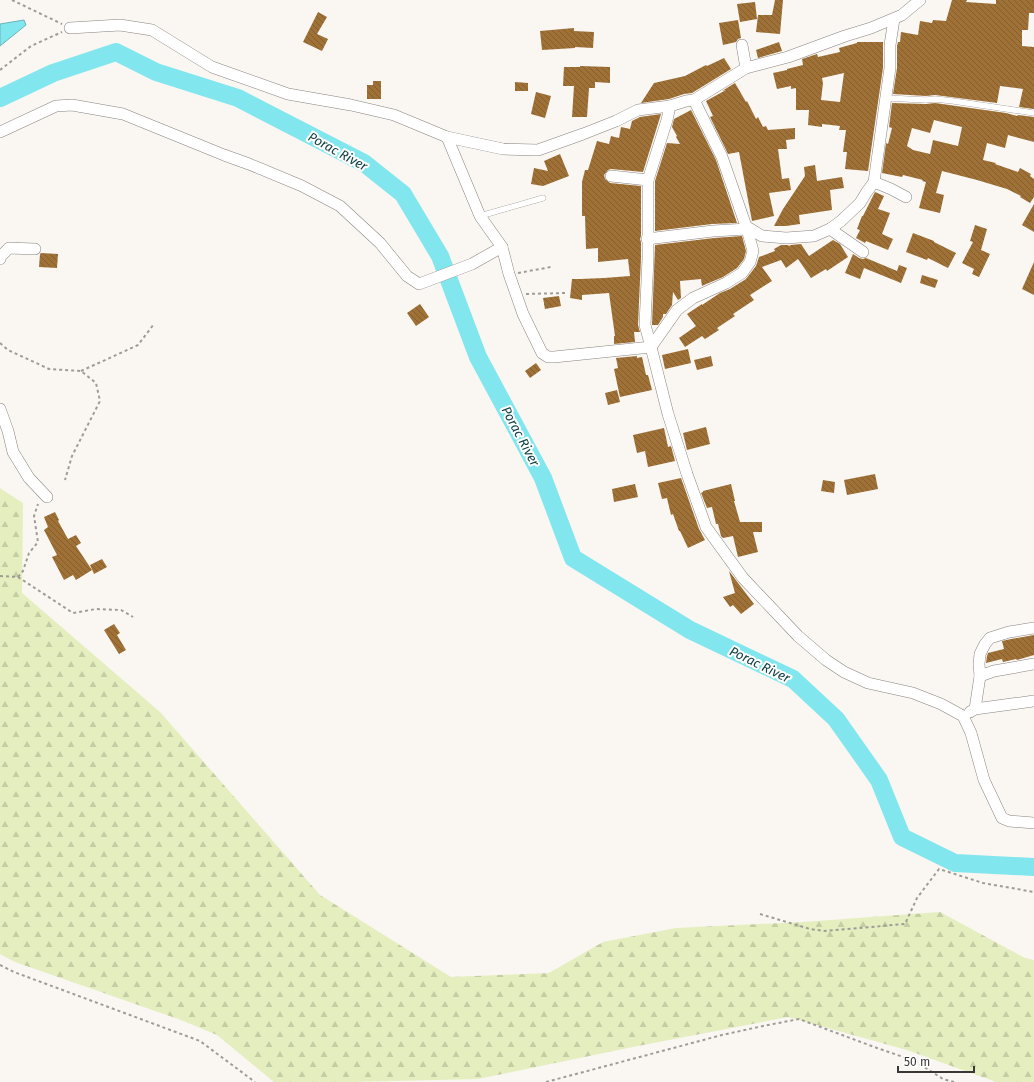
<svg xmlns="http://www.w3.org/2000/svg" width="1034" height="1082" font-family="'Fira Sans',sans-serif">
  <style>
    .forest { fill: url(#forest-firs) }
    .water { fill: #82e6ee; stroke: #6cb2b7 }
    .lines { fill: none; stroke-linecap: round; stroke-linejoin: round }
    .river { stroke: #82e6ee; stroke-width: 18 }
    .building { fill: url(#building-back-hatch); fill-rule: evenodd }
    .service-casing { stroke: #888480; stroke-width: 6 }
    .minor-casing { stroke: #888480; stroke-width: 12 }
    .path { stroke: #9f9c98; stroke-width: 2; stroke-dasharray: 3 3; stroke-linecap: butt }
    .service { stroke: #fff; stroke-width: 5.5 }
    .minor { stroke: #fff; stroke-width: 11 }
    .labels { text-anchor: middle; stroke-width: 4; stroke-linejoin: round; paint-order: stroke }
    .water-label { font-size: 13px; font-style: italic; fill: #124145; stroke: #fff }
  </style>
  <defs>
    <pattern id="forest-firs" width="22" height="20" patternUnits="userSpaceOnUse"><rect width="22" height="20" fill="#e5eebf"/><path d="M5 1l3.5 6h-7zM16 11l3.5 6h-7z" fill="#c5cda5"/></pattern>
    <pattern id="building-back-hatch" width="6" height="6" patternUnits="userSpaceOnUse"><rect width="6" height="6" fill="#9f7137"/><path d="M-1 5l2 2M0 0l6 6M5-1l2 2" fill="none" stroke="#835e2f"/></pattern>
  </defs>
  <rect width="100%" height="100%" fill="#faf6f1"/>
  <!-- forest -->
  <polygon class="forest" points="0,487 1,489 23,503 22,593 160,712 320,895 451,977 549,973 603,942 676,928 803,922 940,912 1025,958 1034,960 1034,1082 996,1082 907,1050 788,1017 638,1046 478,1079 350,1082 274,1082 217,1035 181,1020 15,962 0,954"/>
  <!-- water -->
  <polygon class="water" points="24,20 26,25 0,46 0,24"/>
  <g class="lines">
    <!-- river -->
    <polyline class="river" points="0,98 53,73 116,52 156,72 238,98 364,163 403,194 440,256 478,357 543,478 573,558 690,630 793,679 836,719 879,780 902,837 955,863 1034,867"/>
  </g>
  <!-- building -->
  <g class="building">
    <polygon points="775,0 783,0 780,34 756,32 758,15 772,15"/>
    <polygon points="952,0 967,0 966,2 996,4 996,0 1034,0 1034,13 1029,13 1028,30 1022,30 1022,46 1034,47 1034,109 1019,107 1023,89 1000,86 997,103 935,95 926,96 893,94 897,68 897,46 898,42 900,42 901,32 918,35 920,21 932,23 933,20 946,21"/>
    <polygon points="755,2 757,19 740,22 737,4"/>
    <polygon points="318,12 327,17 317,34 328,39 322,51 303,42"/>
    <polygon points="738,20 741,38 738,39 736,42 723,45 719,23"/>
    <polygon points="574,28 574,31 594,32 593,48 575,47 575,48 542,50 540,31"/>
    <polygon points="779,42 782,51 758,58 756,50"/>
    <path d="M857,42H883V68L868,171L845,169L847,152H843L846,130H839L840,126L822,124V127L808,125L809,110H796V88L791,89V86L777,89L773,73L787,70V69L803,65L802,59L817,54L818,57L840,52L839,48L857,43ZM844,73L840,102L821,100L823,83L822,78Z"/>
    <polygon points="724,58 731,69 692,93 684,94 669,99 641,103 654,83 685,76 706,65 707,66"/>
    <polygon points="580,66 610,67 610,83 595,82 595,88 589,88 587,117 572,117 574,86 563,86 564,67 580,67"/>
    <polygon points="373,81 381,81 381,99 367,99 367,85 373,85"/>
    <polygon points="515,82 528,83 528,91 515,91"/>
    <polygon points="735,83 746,102 747,101 756,119 758,117 763,127 766,126 768,130 795,128 795,139 786,140 787,149 778,149 782,179 789,178 791,190 769,193 774,216 752,221 739,152 728,154 710,117 713,116 706,101 726,90 722,91"/>
    <polygon points="536,92 551,96 545,118 531,114"/>
    <path d="M892,103L926,104L935,103L1006,113L1017,116L1018,115L1034,117V142L1008,135L1005,148L987,143L983,160L996,163L995,164L1018,172L1020,168L1031,174L1030,176L1034,179V197L1030,203L1020,197L1021,196L1007,189L977,180L942,171L936,193L944,195L940,213L919,208L926,182L922,181L923,180L903,175L902,177L882,173L886,143L888,144L892,128L889,127ZM934,120L962,127L958,146L933,140L930,154L913,150L907,146L912,128L930,133Z"/>
    <polygon points="691,110 716,160 737,223 712,224 655,231 655,181 667,143 680,144 676,137 677,136 672,127 674,119"/>
    <polygon points="661,114 643,172 611,169 608,170 604,175 605,179 610,183 641,186 641,236 640,239 641,242 641,258 638,325 640,332 634,332 635,342 614,344 614,336 615,336 609,293 582,295 582,300 570,298 572,279 580,279 604,278 630,276 628,259 598,262 598,248 586,249 585,216 582,216 582,182 585,170 588,170 597,141 609,144 611,136 619,138 621,127 630,129 632,121 640,117"/>
    <polygon points="560,154 569,176 543,186 531,184 534,168 548,171 544,161"/>
    <polygon points="815,165 817,181 842,177 844,188 830,190 832,210 799,215 800,224 786,226 774,226 783,209 805,176 804,167"/>
    <polygon points="875,192 884,196 878,209 890,213 882,234 893,239 888,250 866,241 865,243 856,238 860,230 857,229 862,216 863,216"/>
    <polygon points="1034,204 1034,232 1022,225"/>
    <polygon points="975,225 987,229 981,250 990,254 979,277 972,274 974,269 962,263 973,242 970,241"/>
    <polygon points="913,233 934,241 934,242 956,253 948,268 928,258 927,260 906,252"/>
    <polygon points="742,236 746,251 744,259 737,268 723,277 704,285 702,286 701,279 680,281 681,298 678,300 673,292 672,305 666,314 663,314 663,317 658,325 652,325 655,245 714,238"/>
    <polygon points="833,240 840,244 848,257 827,271 826,269 811,278 798,259 786,268 781,260 762,267 772,281 750,295 754,300 733,314 735,316 717,328 719,330 705,339 702,336 685,347 679,338 696,326 687,314 702,304 702,305 720,293 730,289 746,279 756,266 759,257 775,251 774,249 781,245 788,245 789,246 791,245 801,244 809,256"/>
    <polygon points="41,253 58,254 57,268 39,267 40,254"/>
    <polygon points="853,254 859,258 863,259 866,258 897,271 899,265 907,268 901,283 864,268 860,279 845,273"/>
    <polygon points="1034,262 1034,295 1022,289"/>
    <polygon points="922,275 938,280 935,288 920,283"/>
    <polygon points="559,296 561,306 545,309 543,298"/>
    <polygon points="420,304 429,317 416,326 407,313"/>
    <polygon points="688,349 691,363 665,369 662,355"/>
    <polygon points="637,356 637,358 642,357 646,375 648,375 652,390 620,397 614,369 618,368 616,358"/>
    <polygon points="711,356 713,366 697,370 694,360"/>
    <polygon points="536,363 541,370 530,378 525,371"/>
    <polygon points="617,390 620,402 608,405 605,393"/>
    <polygon points="706,427 710,444 687,450 683,433"/>
    <polygon points="664,428 668,447 671,446 675,461 648,467 645,451 637,453 633,435"/>
    <polygon points="875,474 878,489 847,495 844,480"/>
    <polygon points="681,478 699,529 705,540 688,548 680,531 679,531 673,514 671,515 667,498 662,499 658,483"/>
    <polygon points="823,480 835,482 834,493 821,491"/>
    <polygon points="635,484 638,497 614,502 612,489"/>
    <polygon points="731,484 735,501 734,501 740,522 762,522 762,532 753,532 758,552 738,557 733,536 723,538 721,536 718,524 716,524 712,507 707,508 701,493 703,492 703,491"/>
    <polygon points="55,512 59,520 58,521 68,539 76,535 81,543 76,546 92,570 76,580 73,575 64,580 52,557 57,555 44,530 48,527 44,517"/>
    <polygon points="102,559 107,567 94,574 90,565"/>
    <polygon points="729,571 754,604 741,614 733,605 730,607 723,597 735,593"/>
    <polygon points="114,624 120,633 117,635 126,650 119,654 104,630"/>
    <polygon points="1034,635 1034,655 1017,660 1016,659 1003,662 1002,659 986,663 987,656 988,653 1004,649 1002,641 1011,639"/>
  </g>
  <g class="lines">
    <defs>
      <g id="service">
        <polyline points="886,98 926,100 935,99 953,101 1034,113"/>
        <polyline points="480,216 543,198"/>
      </g>
      <g id="minor">
        <polyline points="920,0 902,15 871,28 845,36 788,57 746,68 694,100 686,101 670,106 667,120 648,180 648,258 645,325 651,347 668,414 687,474 706,527 743,578 798,636 826,660 844,672 868,683 913,693 941,704 963,716 971,733 984,780 1002,818 1009,821 1034,823"/>
        <polyline points="894,19 890,45 890,68 874,182 891,189 906,197"/>
        <polyline points="70,28 120,25 152,30 212,67 288,94 351,105 394,115 447,137"/>
        <polyline points="742,45 746,68"/>
        <polyline points="670,106 638,110 616,121 583,134 538,150 503,149 447,137 480,216 502,247 509,274 523,314 542,353 548,357 554,357 651,347 677,310 693,298 726,283 742,273 750,262 753,251 747,229 722,157 694,100"/>
        <polyline points="0,132 56,106 72,105 123,114 224,155 249,164 302,186 340,206 380,243 407,276 419,284 472,264 502,247"/>
        <polyline points="611,176 648,180"/>
        <polyline points="747,227 762,236 786,238 814,236 830,229 841,221 860,203 866,193 874,182"/>
        <polyline points="830,229 863,252"/>
        <polyline points="647,239 713,231 747,229"/>
        <polyline points="0,259 1,256 9,248 35,249"/>
        <polyline points="0,409 8,431 13,452 29,478 47,497"/>
        <polyline points="980,676 994,671 1034,664"/>
        <polyline points="975,709 980,676 979,664 980,654 985,644 990,638 1009,632 1034,628"/>
        <polyline points="970,712 975,709 1034,701"/>
      </g>
    </defs>
    <!-- service casing -->
    <use href="#service" class="service-casing"/>
    <!-- minor casing -->
    <use href="#minor" class="minor-casing"/>
    <!-- path -->
    <g class="path">
      <polyline points="12,0 62,24"/>
      <polyline points="0,70 31,46 62,32"/>
      <polyline points="518,273 551,267"/>
      <polyline points="526,294 565,293"/>
      <polyline points="0,343 8,350 49,369 81,371 96,383 100,401 72,456 65,480"/>
      <polyline points="81,371 138,345 154,324"/>
      <polyline points="0,576 18,577 73,613 96,609 121,610 133,617"/>
      <polyline points="18,577 23,571 29,553 38,542 34,516 38,504"/>
      <polyline points="760,914 810,929 824,931 905,924 917,898 939,869 983,883 1034,892"/>
      <polyline points="0,965 14,972 200,1041 255,1082"/>
      <polyline points="546,1082 722,1035 763,1026 799,1019 877,1048 915,1061 943,1079 954,1082"/>
    </g>
    <!-- service -->
    <use href="#service" class="service"/>
    <!-- minor -->
    <use href="#minor" class="minor"/>
  </g>
  <g class="labels">
    <!-- water labels -->
    <g class="water-label">
      <text transform="translate(338 151) rotate(29)" y="5">Porac River</text>
      <text transform="translate(521 436) rotate(62)" y="5">Porac River</text>
      <text transform="translate(760 664) rotate(26)" y="5">Porac River</text>
    </g>
  </g>
  <!-- scale -->
  <path d="M898 1066v6h76v-6" fill="none" stroke="#3a3836" stroke-width="2"/>
  <text x="904" y="1066" font-size="12" fill="#3a3836" stroke="#ffffff" stroke-width="3" paint-order="stroke">50 m</text>
</svg>
